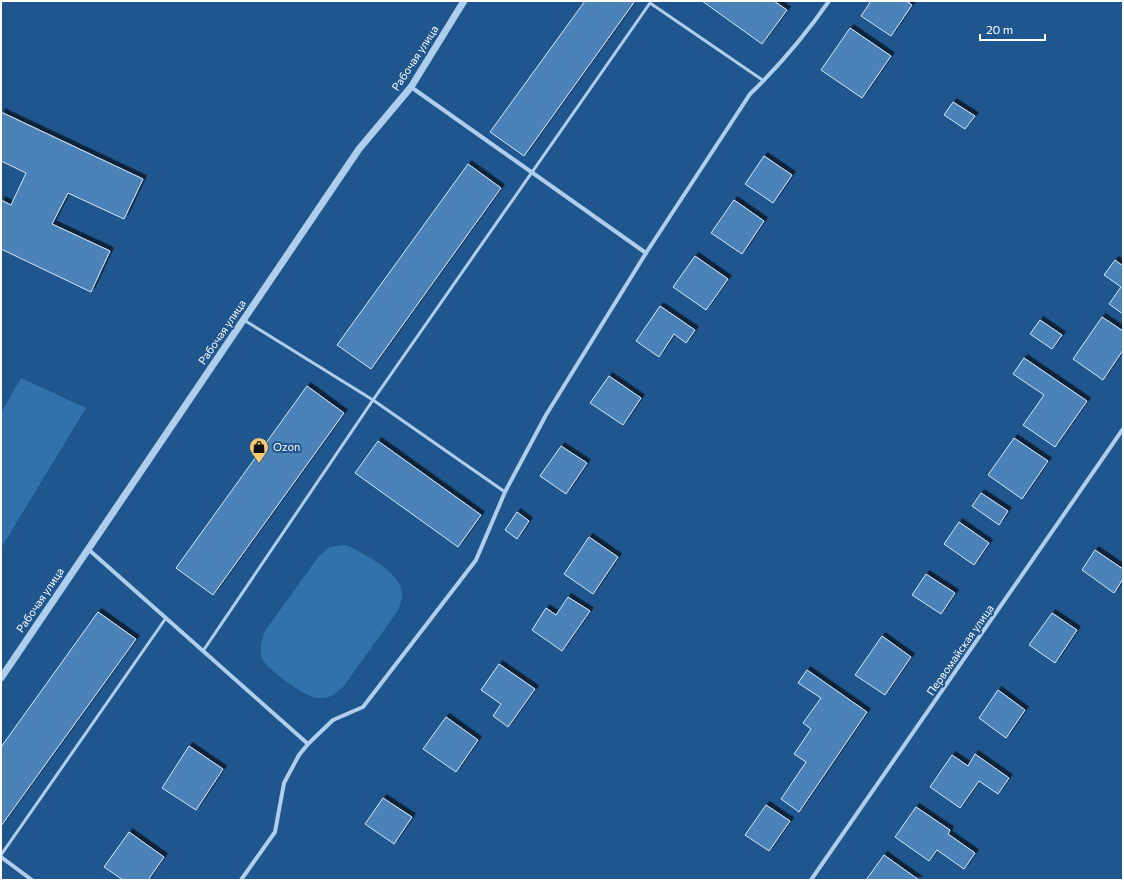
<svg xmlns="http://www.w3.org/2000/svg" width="1124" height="881" font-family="Commissioner,sans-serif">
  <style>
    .green { fill: #3371ac }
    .building { fill: #4c82b8; stroke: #d4e7f9; filter: url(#shadow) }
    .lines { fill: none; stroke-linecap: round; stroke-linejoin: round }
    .service { stroke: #afceec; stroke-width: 3 }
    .minor { stroke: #afceec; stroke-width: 4 }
    .tertiary { stroke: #afceec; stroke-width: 7 }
    .labels { text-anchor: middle; stroke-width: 4; stroke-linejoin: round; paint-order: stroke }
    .street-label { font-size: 11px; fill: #fff; stroke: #20568e }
    .poi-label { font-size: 11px; fill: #fff; stroke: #20568e; text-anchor: start }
  </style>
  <defs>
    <filter id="shadow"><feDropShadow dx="3.5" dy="-3.5" stdDeviation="0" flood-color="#0009"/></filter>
  </defs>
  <rect width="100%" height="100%" fill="#20568e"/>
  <!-- green -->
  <g class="green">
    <polygon points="21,378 86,408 1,548 1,413"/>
    <path d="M345,545C359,550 394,570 400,585C404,595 401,603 397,612L343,687C336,693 330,699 319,698C306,698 267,670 262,658C259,648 262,640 265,631L319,556L330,547Z"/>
  </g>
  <!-- building -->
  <g class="building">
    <polygon points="585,1 635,1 524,156 490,132"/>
    <polygon points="702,1 774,1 787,10 762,44"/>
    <polygon points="871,1 906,1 912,5 891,36 861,16"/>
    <polygon points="850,28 891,56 862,98 821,70"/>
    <polygon points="953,102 975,116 965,129 944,115"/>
    <polygon points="1,112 143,179 124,219 68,193 52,224 110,251 91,292 1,249 1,200 11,205 26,173 1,161"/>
    <polygon points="764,156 792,175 773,203 745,184"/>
    <polygon points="468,164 501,188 371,369 337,345"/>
    <polygon points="734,200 764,221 742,254 711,233"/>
    <polygon points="695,256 728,279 706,310 673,287"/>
    <polygon points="1115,260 1123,266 1123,314 1109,304 1121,287 1104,275"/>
    <polygon points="660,306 695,330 686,343 674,334 659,357 636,341"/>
    <polygon points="1102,317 1123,331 1123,350 1103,380 1073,359"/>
    <polygon points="1040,320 1062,335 1052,349 1030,334"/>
    <polygon points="1024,358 1087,401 1055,447 1023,425 1044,395 1013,374"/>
    <polygon points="609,376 641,398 623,425 590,403"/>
    <polygon points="307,386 344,413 213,595 176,568"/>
    <polygon points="1014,438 1048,461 1022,499 988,475"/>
    <polygon points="378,441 481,515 458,547 355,473"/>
    <polygon points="561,446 587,463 566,494 540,476"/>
    <polygon points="981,493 1008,511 999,525 972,506"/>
    <polygon points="517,512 529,521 517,539 505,530"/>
    <polygon points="959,522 989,543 974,565 944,544"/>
    <polygon points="589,537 618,557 593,594 564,574"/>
    <polygon points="1095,550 1123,569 1123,579 1114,593 1082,570"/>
    <polygon points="926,574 955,593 941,614 912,595"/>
    <polygon points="568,597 590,611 562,651 532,630 546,608 556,615"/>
    <polygon points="98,612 136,639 1,826 1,747"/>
    <polygon points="1052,613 1077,630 1055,663 1029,645"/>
    <polygon points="882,636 911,657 885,695 855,675"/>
    <polygon points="499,664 535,689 508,727 493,716 501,704 481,690"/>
    <polygon points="807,670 867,712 799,812 781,799 806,762 794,754 811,729 803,723 821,698 798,683"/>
    <polygon points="998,690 1025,710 1006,738 979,718"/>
    <polygon points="446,717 478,740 456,772 423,749"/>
    <polygon points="189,746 223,769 196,810 162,788"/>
    <polygon points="975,754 1009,778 998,794 979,781 960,808 930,787 952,755 968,766"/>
    <polygon points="383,798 412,817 394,844 365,824"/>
    <polygon points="766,805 790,821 769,851 745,835"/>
    <polygon points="916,807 950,830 948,834 975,853 964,869 937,850 929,861 895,837"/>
    <polygon points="129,832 164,857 148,880 123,880 104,867"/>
    <polygon points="884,855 919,880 866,880"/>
  </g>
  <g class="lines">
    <!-- service -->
    <g class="service">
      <polyline points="244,320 373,400 505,492"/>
      <polyline points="203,651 373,400 650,3 764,81"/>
      <polyline points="1,855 166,618"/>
    </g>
    <!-- minor -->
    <g class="minor">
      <polyline points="411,87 646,253"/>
      <polyline points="88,549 308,744"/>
      <polyline points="1,857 32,880"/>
      <path d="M241,880L275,832L284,783L299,755L308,744L333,720L363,707L476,560L505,492L546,415L646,253L750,94C779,66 806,34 829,1"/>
      <polyline points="811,880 1123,429"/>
    </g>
    <!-- tertiary -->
    <polyline class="tertiary" points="1,678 359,149 411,87 464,1"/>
  </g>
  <!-- icons -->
  <defs>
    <symbol id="shop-pin" viewBox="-11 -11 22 30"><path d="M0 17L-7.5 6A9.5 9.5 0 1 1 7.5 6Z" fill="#faca6f" stroke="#20568e"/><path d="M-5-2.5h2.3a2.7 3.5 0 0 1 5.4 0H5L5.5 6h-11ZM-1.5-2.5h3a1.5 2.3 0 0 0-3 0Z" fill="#111"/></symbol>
  </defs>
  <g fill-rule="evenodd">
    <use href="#shop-pin" x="248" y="436" width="22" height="30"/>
  </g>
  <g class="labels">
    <!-- street labels -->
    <g class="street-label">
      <text transform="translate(415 58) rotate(-57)" y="4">Рабочая улица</text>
      <text transform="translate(222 332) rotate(-56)" y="4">Рабочая улица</text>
      <text transform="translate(40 600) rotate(-56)" y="4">Рабочая улица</text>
      <text transform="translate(960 650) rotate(-55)" y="4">Первомайская улица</text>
    </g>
    <!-- poi labels -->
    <g class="poi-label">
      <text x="273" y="451">Ozon</text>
    </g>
  </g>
  <!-- border -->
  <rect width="1124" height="881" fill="none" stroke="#ffffff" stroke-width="4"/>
  <!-- scale -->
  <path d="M980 34v6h65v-6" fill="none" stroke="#ffffff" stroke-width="2"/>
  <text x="986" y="34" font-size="12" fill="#ffffff" stroke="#20568e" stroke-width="3" paint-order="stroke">20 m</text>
</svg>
